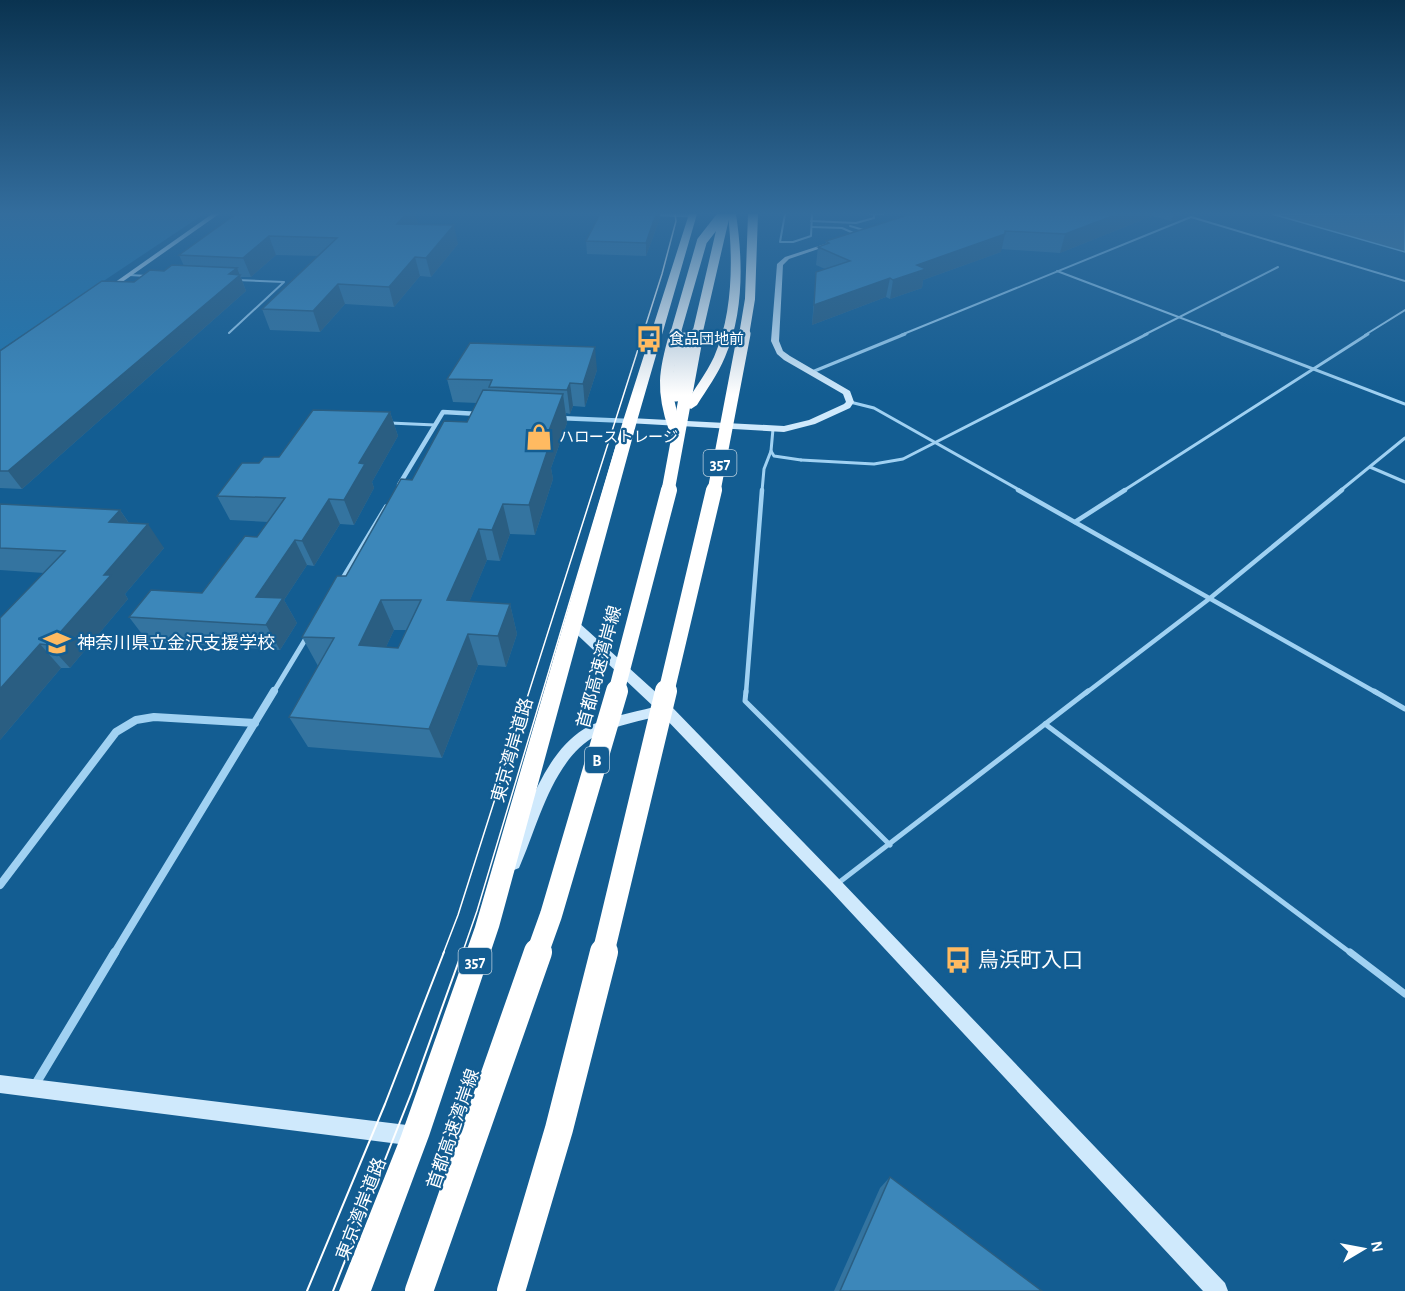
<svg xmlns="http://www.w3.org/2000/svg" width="1405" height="1291" font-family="'Alegreya Sans','Noto Sans JP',sans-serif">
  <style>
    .green { fill: #2277af }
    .water { fill: #44799f; stroke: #92cff5; stroke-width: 1.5 }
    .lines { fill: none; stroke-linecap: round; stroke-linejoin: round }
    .lane-far4 { stroke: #a0d1f2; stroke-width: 2 }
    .lane-far3 { stroke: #a0d1f2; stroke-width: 3 }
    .lane-far2 { stroke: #a0d1f2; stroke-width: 4.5 }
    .lane-far1 { stroke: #a0d1f2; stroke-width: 5 }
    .lane { stroke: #a0d1f2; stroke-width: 7 }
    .street-far4 { stroke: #a0d1f2; stroke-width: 3 }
    .street-far3 { stroke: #a0d1f2; stroke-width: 4.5 }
    .street-far2 { stroke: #a0d1f2; stroke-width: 5 }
    .street-far1 { stroke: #a0d1f2; stroke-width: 8 }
    .street { stroke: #a0d1f2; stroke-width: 9 }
    .secondary { fill: #cfe9fc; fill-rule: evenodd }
    .highway { fill: #fff; fill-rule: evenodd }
    .tram-far1 { stroke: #fff; stroke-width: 1.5 }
    .tram { stroke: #fff; stroke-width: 2 }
    .lane-bridge-far1 { stroke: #a0d1f2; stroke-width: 2 }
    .lane-bridge { stroke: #a0d1f2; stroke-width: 3 }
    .highway-bridge-far4 { stroke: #fff; stroke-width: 10 }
    .highway-bridge-far3 { stroke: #fff; stroke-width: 13 }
    .highway-bridge-far2 { stroke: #fff; stroke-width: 16 }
    .highway-bridge-far1 { stroke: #fff; stroke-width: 22 }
    .highway-bridge { stroke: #fff; stroke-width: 28 }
    .wall { fill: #3474a0; fill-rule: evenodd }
    .shaded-wall { fill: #2a5e82 }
    .building { fill: #3c87ba; stroke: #2a5e82; stroke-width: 1.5; fill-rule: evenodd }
    .labels { text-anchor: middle; stroke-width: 4.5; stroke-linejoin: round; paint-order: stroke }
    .far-poi-label { font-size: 15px; fill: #fff; stroke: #135d92; text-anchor: start }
    .shield { fill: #135d92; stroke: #b8cede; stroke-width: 1.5 }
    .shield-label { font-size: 16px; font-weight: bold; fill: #fff }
    .poi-label { font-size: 18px; fill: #fff; stroke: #135d92; text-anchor: start }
    .street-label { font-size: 18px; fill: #fff; stroke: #135d92 }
    .near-poi-label { font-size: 21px; fill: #fff; stroke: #135d92; text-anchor: start }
  </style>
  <rect width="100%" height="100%" fill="#135d92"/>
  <!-- green -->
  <polygon class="green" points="0,214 204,214 0,350"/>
  <!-- water -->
  <polygon class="water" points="1272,214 1405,214 1405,252"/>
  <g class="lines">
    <!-- lane-far4 -->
    <g class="lane-far4">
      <polyline points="785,214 780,242 793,242 811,236 812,214"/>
      <polyline points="870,214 883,214"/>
      <polyline points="811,221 856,223 874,218 874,214"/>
      <polyline points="850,226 867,231"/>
      <polyline points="812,227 842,228 858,235"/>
      <polyline points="1057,271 1226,335"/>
      <polyline points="129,275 147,276"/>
      <polyline points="229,333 284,282 237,280"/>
      <polyline points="901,335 1191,217 1405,281"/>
      <polyline points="1365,335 1405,310"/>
    </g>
    <!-- lane-far3 -->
    <g class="lane-far3">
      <polyline points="1222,334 1405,404"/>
      <polyline points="812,372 905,334"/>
      <polyline points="850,402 874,408 1021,491"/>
      <polyline points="390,423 435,425"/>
      <polyline points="773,429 771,451 774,456 801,460"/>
      <polyline points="1370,467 1405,482"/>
      <polyline points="762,491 764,469 771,451"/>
      <polyline points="1123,491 1368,334"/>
      <polyline points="1340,491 1405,438"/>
    </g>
    <!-- lane-far2 -->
    <g class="lane-far2">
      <polyline points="1018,490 1377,693"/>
      <polyline points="1075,522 1125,490"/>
      <polyline points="746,693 762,490"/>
      <polyline points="1086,693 1209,599 1342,490"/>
    </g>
    <!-- lane-far1 -->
    <g class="lane-far1">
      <polyline points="746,691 745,701 890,845"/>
      <polyline points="1374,691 1405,709"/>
      <polyline points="1045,724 1352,954"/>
      <polyline points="837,884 1088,691"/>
    </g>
    <!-- lane -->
    <polyline class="lane" points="1350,952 1405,994"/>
    <!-- street-far4 -->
    <polyline class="street-far4" points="642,214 693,216"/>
    <!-- street-far3 -->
    <g class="street-far3">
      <polyline points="558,418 629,421"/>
      <polyline points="399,485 443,412 479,414"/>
    </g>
    <!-- street-far2 -->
    <g class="street-far2">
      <polyline points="340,583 386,507"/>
      <polyline points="273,693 308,635"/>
    </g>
    <!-- street-far1 -->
    <g class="street-far1">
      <polyline points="0,885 116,732 136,720 154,717 255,723"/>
      <polyline points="114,954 274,691"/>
    </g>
    <!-- street -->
    <polyline class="street" points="35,1085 115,952"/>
    <!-- secondary -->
    <g class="secondary">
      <polygon points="212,214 219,214 108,292 104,292 104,290"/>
      <polygon points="831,242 836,243 789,259 783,265 779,341 783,351 790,356 850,391 854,402 850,408 815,424 784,432 627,423 626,421 630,418 784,426 809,420 844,404 846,402 843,394 784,360 777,354 771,341 777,264 785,257"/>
      <path d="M573,620L577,621L670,705L840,880L1225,1283L1228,1291H1203L830,890L662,715C641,721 617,725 597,735C552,759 538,826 519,868L514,870L509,868L506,863C524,820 542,755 584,729C605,717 631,713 654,707L569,627L567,624L569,621Z"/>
      <polygon points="0,1075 415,1126 422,1129 425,1136 422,1143 415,1146 0,1093"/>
    </g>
    <!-- highway -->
    <g class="highway">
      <polygon points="689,214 697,214 637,421 499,927 429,1136 371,1291 339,1291 401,1136 475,927 623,421"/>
      <path d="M728,214H736C743,260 744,313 725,357C718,374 707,389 697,405L691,409L685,405C694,389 706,374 714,357C733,314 733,260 728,214Z"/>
    </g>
    <!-- tram-far1 -->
    <g class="tram-far1">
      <polyline points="443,954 458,915 662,274 676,221 675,214"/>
      <polyline points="462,954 477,911 617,444"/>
    </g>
    <!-- tram -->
    <g class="tram">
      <polyline points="307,1291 385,1104 444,952"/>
      <polyline points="333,1291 411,1094 462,952"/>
    </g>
    <!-- lane-bridge-far1 -->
    <polyline class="lane-bridge-far1" points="1144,335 1278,267"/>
    <!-- lane-bridge -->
    <polyline class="lane-bridge" points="801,460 874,464 903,459 1147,334"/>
    <!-- highway-bridge-far4 -->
    <g class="highway-bridge-far4">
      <polyline points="675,335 702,241 720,218"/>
      <polyline points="697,335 725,214"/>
      <polyline points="744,335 750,299 753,214"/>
    </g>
    <!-- highway-bridge-far3 -->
    <g class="highway-bridge-far3">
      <polyline points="676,395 685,339"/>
      <path d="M675,428C662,390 665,371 676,334"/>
      <polyline points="668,491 697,334"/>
      <polyline points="714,491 744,334"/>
    </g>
    <!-- highway-bridge-far2 -->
    <g class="highway-bridge-far2">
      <polyline points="616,693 669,490"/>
      <polyline points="666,693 714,490"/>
    </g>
    <!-- highway-bridge-far1 -->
    <g class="highway-bridge-far1">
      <polyline points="537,954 551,915 617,691"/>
      <polyline points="603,954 666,691"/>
    </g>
    <!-- highway-bridge -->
    <g class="highway-bridge">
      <polyline points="419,1291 538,952"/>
      <polyline points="511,1291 559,1129 604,952"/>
    </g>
  </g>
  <!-- wall -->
  <g class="wall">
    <polygon points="236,214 415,214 418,224 458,244 431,277 420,276 394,307 345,304 320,332 270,330 262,309 318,256 276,255 251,277 241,277 246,291 22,489 0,488 0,351 134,282 164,271 184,266 179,255"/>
    <polygon points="600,214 660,214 660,218 646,256 587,254 586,241"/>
    <polygon points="911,214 1180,214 1178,219 1171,221 1152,216 1060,253 1001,249 1001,252 923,280 922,288 890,299 886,297 812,325 816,272 825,269 816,265 818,247 826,244 826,241"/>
    <path d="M597,370L585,407L573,406L570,414L566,413L567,423L551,468L553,479L535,535L510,534L500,561L487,560L469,602L510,604L517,634L506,667L478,665L442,758L308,747L289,717L318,666L302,637L346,576L412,480L467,422L477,403L453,402L447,379ZM394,630H406L398,648L386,647Z"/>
    <polygon points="390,412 398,436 372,482 374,488 354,525 340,524 314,566 307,565 284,600 297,623 280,650 148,642 129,617 202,593 257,537 268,522 230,520 217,496 259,463 279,457"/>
    <polygon points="0,504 120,510 129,523 164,548 125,594 128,599 70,668 61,668 0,740 44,573 0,570"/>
    <polygon points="890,1177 1042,1291 834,1291 880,1188"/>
  </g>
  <!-- shaded-wall -->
  <g class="shaded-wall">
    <polygon points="406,214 415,214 418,224 397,224"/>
    <polygon points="656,214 660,214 660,218 646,256 646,243"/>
    <polygon points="1118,214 1153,214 1152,216 1060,253 1065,234"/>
    <polygon points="1174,214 1180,214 1178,219 1171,221"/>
    <polygon points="454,225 458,244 431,277 426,258"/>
    <polygon points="1005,234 1001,252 923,280 922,288 890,299 893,280 917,265"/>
    <polygon points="269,236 276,255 251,277 243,258"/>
    <polygon points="415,257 420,276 394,307 389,287"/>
    <polygon points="237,268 246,291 22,489 8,471"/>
    <polygon points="890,278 886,297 812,325 814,305"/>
    <polygon points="338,284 345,304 320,332 313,311"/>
    <polygon points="595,347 597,370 585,407 583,384"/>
    <polygon points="570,383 573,406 570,414 567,390"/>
    <polygon points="563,394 567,423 551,468 553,479 535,535 529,505 542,449"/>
    <polygon points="390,412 398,436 372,482 374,488 354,525 344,500 359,463"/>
    <polygon points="329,499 340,524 314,566 302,541"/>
    <polygon points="503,504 510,534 500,561 492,530"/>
    <polygon points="120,510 136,534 109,522"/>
    <polygon points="148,524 164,548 125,594 128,599 70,668 49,645 104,575"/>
    <polygon points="479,529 487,560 457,631 447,600"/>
    <polygon points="295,540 307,565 284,600 297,623 280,650 266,625 256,597"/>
    <polygon points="381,600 394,630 373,675 359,645"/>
    <polygon points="510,604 517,634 506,667 498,636"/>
    <polygon points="468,634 478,665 442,758 429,729"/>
    <polygon points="40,644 61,668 0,740 0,689"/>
  </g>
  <!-- building -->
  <g class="building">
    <polygon points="236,214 406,214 397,224 454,225 426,258 415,257 389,287 338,284 313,311 262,309 337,238 269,236 243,258 179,255"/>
    <polygon points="600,214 656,214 646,243 586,241"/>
    <polygon points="911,214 1118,214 1065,234 1005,231 1005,234 917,265 926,269 893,280 890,278 814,305 816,272 850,261 818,247 829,243 826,241"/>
    <polygon points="172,265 237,268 229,274 240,275 8,471 0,471 0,351 102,281 134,282 150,270 164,271"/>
    <polygon points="470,343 595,347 583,384 570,383 567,390 489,387 492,380 447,379"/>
    <path d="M483,390L563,394L542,449H548L529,505L503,504L492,530L479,529L447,600L510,604L498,636L468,634L429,729L289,717L334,638L302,637L337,576H346L401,479L412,480L444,421L467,422ZM381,600H421L398,648L359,645Z"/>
    <polygon points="313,410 390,412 359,463 365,464 344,500 329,499 302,541 295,540 256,597 283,598 266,625 129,617 151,590 202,593 245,536 257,537 285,498 217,496 242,463 259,463 264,457 279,457"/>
    <polygon points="0,504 120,510 109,522 148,524 104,575 111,575 49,645 40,644 0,689 0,618 65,551 0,548"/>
    <polygon points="890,1177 1042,1291 840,1291"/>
  </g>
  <!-- sky -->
  <linearGradient id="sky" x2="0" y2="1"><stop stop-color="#0a3350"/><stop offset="0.54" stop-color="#336d9d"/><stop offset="1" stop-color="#336d9d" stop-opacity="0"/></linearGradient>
  <rect width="1405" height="395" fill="url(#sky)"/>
  <!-- icons -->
  <defs>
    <symbol id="bus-bare" viewBox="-9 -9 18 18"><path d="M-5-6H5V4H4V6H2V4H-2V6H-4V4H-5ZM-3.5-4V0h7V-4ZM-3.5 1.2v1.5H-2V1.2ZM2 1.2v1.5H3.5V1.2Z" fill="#ffba61" stroke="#135d92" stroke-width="2.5" paint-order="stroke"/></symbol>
    <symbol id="shop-bare" viewBox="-9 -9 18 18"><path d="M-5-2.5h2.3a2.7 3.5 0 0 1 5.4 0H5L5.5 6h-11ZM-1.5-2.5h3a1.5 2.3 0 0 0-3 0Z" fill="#ffba61" stroke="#135d92" stroke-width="2.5" paint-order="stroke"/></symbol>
    <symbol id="school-bare" viewBox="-9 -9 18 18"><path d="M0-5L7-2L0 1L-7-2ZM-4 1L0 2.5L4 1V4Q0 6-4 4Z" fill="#ffba61" stroke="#135d92" stroke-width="2.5" paint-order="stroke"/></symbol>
  </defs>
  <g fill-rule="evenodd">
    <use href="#bus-bare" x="630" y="320" width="38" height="38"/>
    <use href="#shop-bare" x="520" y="418" width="38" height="38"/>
    <use href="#school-bare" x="38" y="624" width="38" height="38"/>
    <use href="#bus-bare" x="939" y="941" width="38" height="38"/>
  </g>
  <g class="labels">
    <!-- far-poi labels -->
    <g class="far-poi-label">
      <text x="669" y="344">食品団地前</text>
      <text x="559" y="442">ハローストレージ</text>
    </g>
    <!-- shield labels -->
    <g class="shield">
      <rect x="703.5" y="450" width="33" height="26" rx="4.5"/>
      <rect x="585" y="747" width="24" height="26" rx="4.5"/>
      <rect x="458.5" y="948" width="33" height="26" rx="4.5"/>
    </g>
    <g class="shield-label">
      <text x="720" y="469">357</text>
      <text x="597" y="766">B</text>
      <text x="475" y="967">357</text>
    </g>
    <!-- poi labels -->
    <g class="poi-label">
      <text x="77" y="649">神奈川県立金沢支援学校</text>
    </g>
    <!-- street labels -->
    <g class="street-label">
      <text transform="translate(599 667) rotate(-75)" y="6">首都高速湾岸線</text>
      <text transform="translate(512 750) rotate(-74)" y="6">東京湾岸道路</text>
      <text transform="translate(453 1129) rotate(-71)" y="6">首都高速湾岸線</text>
      <text transform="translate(361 1209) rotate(-69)" y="6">東京湾岸道路</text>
    </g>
    <!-- near-poi labels -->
    <g class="near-poi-label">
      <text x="978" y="967">鳥浜町入口</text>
    </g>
  </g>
  <!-- north arrow -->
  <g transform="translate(1363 1249) rotate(80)" stroke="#135d92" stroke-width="4.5" paint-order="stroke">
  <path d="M0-4.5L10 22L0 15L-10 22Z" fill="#ffffff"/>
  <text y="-9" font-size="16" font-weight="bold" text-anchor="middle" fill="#ffffff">N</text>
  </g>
</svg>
